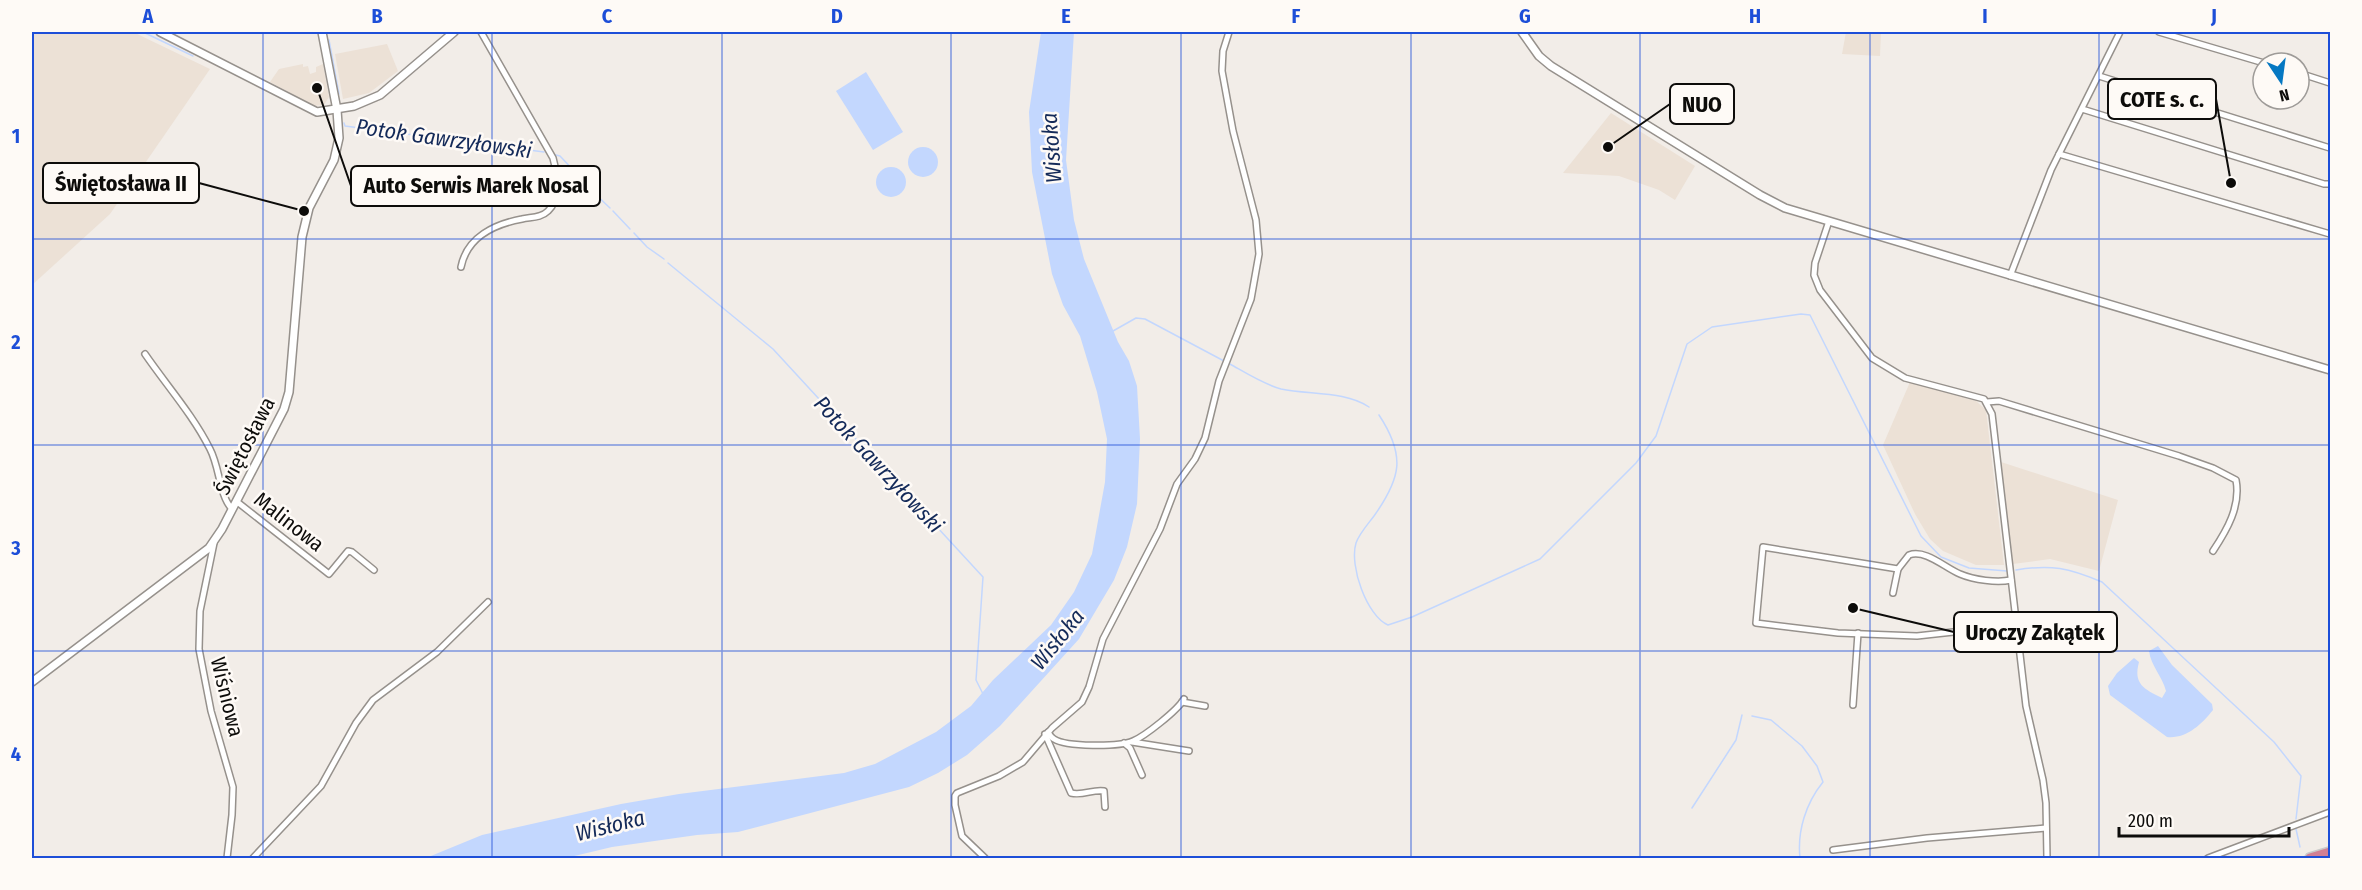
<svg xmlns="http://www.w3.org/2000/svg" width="2362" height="890" font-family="'Fira Sans Condensed',sans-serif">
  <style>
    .built { fill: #ece1d6 }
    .water { fill: #c3d7fe }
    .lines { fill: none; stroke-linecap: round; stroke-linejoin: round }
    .stream { stroke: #c3d7fe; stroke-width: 1.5 }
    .minor-casing { stroke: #96918c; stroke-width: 8 }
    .tertiary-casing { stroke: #96918c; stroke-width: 10 }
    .motorway-casing { stroke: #cacac9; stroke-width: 12 }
    .minor { stroke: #fff; stroke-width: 5 }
    .tertiary { stroke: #fff; stroke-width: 7 }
    .motorway { stroke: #d27f94; stroke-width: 9 }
    .grid { fill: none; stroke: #1d4ed8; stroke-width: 1.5; stroke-opacity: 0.55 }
    .labels { text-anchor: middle; stroke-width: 5; stroke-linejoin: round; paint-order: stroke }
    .street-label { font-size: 21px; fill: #0d0c0a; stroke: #fefaf6 }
    .water-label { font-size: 22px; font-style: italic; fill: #142a59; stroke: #fefaf6 }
    .leader { fill: none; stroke: #0d0c0a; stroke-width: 2 }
    .callout-dot { fill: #0d0c0a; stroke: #fefaf6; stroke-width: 2 }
    .callout { fill: #fefaf6; stroke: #0d0c0a; stroke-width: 2 }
    .callout-label { font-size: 22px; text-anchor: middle; font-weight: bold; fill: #0d0c0a }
    .neatline { fill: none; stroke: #1d4ed8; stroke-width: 2 }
    .grid-label { font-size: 20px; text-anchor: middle; font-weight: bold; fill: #1d4ed8 }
  </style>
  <rect width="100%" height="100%" fill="#f2ede8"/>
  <!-- built -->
  <g class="built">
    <polygon points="32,32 133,32 210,69 110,214 32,285"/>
    <polygon points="1846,32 1881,32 1880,56 1842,54"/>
    <polygon points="387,44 398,71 369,93 343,99 335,54"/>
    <polygon points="303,64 303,67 308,66 310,74 316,72 316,67 323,64 329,97 324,105 313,106 270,82 279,69"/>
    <polygon points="1611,113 1695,166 1675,200 1659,190 1619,176 1563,173"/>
    <polygon points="1910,382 1976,401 1986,410 2004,565 1976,565 1943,551 1930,539 1915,514 1883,445"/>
    <polygon points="2001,462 2118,500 2099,571 2050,559 2013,564"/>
  </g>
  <!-- water -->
  <g class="water">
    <polygon points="1041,32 1074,32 1066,160 1074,220 1084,259 1118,342 1129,361 1137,386 1140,439 1137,504 1127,547 1114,580 1079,639 1000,726 967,755 938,773 909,787 738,832 697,835 612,847 566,858 426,858 482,835 621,804 679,794 844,773 875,764 936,732 971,706 993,680 1051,625 1074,592 1092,554 1105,482 1107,439 1097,392 1080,336 1063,305 1052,274 1032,172 1029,112"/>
    <polygon points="866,72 903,132 873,150 836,91"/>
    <circle cx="923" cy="162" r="15"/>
    <circle cx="891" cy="182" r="15"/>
    <path d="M2158,646L2172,665L2212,704L2213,710C2201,725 2186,739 2167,737L2110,695L2108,686L2117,673L2134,658L2139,662C2133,684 2144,689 2162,698L2166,691C2162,676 2151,666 2149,651Z"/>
  </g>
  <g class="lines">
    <!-- stream -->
    <g class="stream">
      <polyline points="143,32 193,56"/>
      <polyline points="329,40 339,94"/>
      <polyline points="344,123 345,126 544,152"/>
      <polyline points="556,155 560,156 591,189"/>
      <polyline points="593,192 610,208"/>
      <polyline points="613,211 630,229"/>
      <polyline points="634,233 647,247 664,259"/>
      <polyline points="668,263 773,349 983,577 976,680 983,694"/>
      <polyline points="1113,331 1136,318 1145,319 1224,361"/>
      <path d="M1230,364C1246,373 1263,384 1281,389C1310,395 1345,391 1369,407"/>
      <path d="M1379,415C1406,456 1401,478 1374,516C1368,524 1359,534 1356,543C1349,566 1367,616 1388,625L1412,617L1540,559L1636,463L1656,436L1687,344L1712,327L1801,314L1810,315L1921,536L1941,557L1969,568L2007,571"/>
      <path d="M2016,570C2051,564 2069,568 2102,582L2274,742L2301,776L2296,819"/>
      <path d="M1752,716L1771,720L1802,746L1817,766L1823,782C1806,803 1797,831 1800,858"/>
      <polyline points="1692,808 1736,740 1742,715"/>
      <polyline points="2296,829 2300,847"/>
    </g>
    <defs>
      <g id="minor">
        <polyline points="2159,32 2264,63"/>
        <polyline points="2299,73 2330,83"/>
        <polyline points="2099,76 2330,148"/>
        <polyline points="2082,109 2324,184 2330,184"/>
        <polyline points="2059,154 2330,234"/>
        <polyline points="1829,221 1815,263 1814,275 1820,290 1872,358 1905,378 1984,399 1992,414 2026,706 2043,780 2046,803 2047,858"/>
        <path d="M461,267C467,237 495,224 522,219C531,217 541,218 548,211C561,199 557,173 553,158L481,32"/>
        <polyline points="2010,276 2051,170 2120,32"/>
        <path d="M145,354C167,386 193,415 210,449C220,468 219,495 232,509"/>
        <path d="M1987,402L1999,401L2179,456L2213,468L2236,480C2241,506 2227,530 2213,551"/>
        <polyline points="236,501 329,574 348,551 352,552 374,570"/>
        <polyline points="214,543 200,611 199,649 211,711 233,787 232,815 227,858"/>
        <path d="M2011,580C1997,583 1974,580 1960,574C1945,568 1926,549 1909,555L1898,569L1763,547L1756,623L1838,633L1917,636L2017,625"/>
        <polyline points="1893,593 1898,569"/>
        <polyline points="1182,702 1205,706"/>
        <polyline points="1853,705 1858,633"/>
        <path d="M1048,732C1050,735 1050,737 1054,739C1066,747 1119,747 1133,741C1145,736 1178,710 1184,699"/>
        <path d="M1045,734L1071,793C1083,796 1093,789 1104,791L1105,807"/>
        <polyline points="1132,742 1189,751"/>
        <polyline points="1124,743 1130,748 1142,775"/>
        <polyline points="1833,850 1927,838 2046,828"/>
        <polyline points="253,858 321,786 356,723 373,700 437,652 488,602"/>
        <polyline points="985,858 962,836 955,805 955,796 957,793 999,776 1023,762 1052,728 1082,702 1089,687 1103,639 1160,529 1177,484 1195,459 1205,438 1219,381 1251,299 1259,254 1256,220 1233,131 1222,71 1223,51 1229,32"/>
        <polyline points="2208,858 2330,812"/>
      </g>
      <g id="tertiary">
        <polyline points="160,32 317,112 354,106 380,95 454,32"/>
        <polyline points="1522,32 1539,56 1551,66 1760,195 1785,208 2330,370"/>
        <polyline points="32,682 209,548 222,529 284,409 289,392 302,237 309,208 334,160 339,138 337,110 322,32"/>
      </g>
      <polyline id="motorway" points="2310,858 2330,852"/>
    </defs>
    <!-- minor casing -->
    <use href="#minor" class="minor-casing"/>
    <!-- tertiary casing -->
    <use href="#tertiary" class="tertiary-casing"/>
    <!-- motorway casing -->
    <use href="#motorway" class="motorway-casing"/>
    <!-- minor -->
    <use href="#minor" class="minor"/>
    <!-- tertiary -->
    <use href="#tertiary" class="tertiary"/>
    <!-- motorway -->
    <use href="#motorway" class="motorway"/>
  </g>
  <!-- grid -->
  <path class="grid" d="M263,32V858M492,32V858M722,32V858M951,32V858M1181,32V858M1411,32V858M1640,32V858M1870,32V858M2099,32V858M32,239H2330M32,445H2330M32,651H2330"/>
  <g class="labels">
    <!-- street labels -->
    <g class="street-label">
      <text transform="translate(245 446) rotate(-63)" y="7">Świętosława</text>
      <text transform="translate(289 522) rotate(38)" y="7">Malinowa</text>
      <text transform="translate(227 697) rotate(76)" y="7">Wiśniowa</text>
    </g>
    <!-- water labels -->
    <g class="water-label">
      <text transform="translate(444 138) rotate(8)" y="8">Potok Gawrzyłowski</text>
      <text transform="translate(1051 148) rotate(-94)" y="8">Wisłoka</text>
      <text transform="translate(879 464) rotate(47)" y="8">Potok Gawrzyłowski</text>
      <text transform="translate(1057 639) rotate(-51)" y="8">Wisłoka</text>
      <text transform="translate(610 825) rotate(-14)" y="8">Wisłoka</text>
    </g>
  </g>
  <!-- callouts -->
  <path class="leader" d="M2231 183L2216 99M1608 147L1670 104M304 211L199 183M317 88L351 186M1853 608L1954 632"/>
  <g class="callout-dot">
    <circle cx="2231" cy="183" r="6"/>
    <circle cx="1608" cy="147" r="6"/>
    <circle cx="304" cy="211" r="6"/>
    <circle cx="317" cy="88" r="6"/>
    <circle cx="1853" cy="608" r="6"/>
  </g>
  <g class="callout">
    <rect x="2108" y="79" width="108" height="40" rx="6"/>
    <rect x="1670" y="84" width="64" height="40" rx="6"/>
    <rect x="43" y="163" width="156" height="40" rx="6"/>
    <rect x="351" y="166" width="249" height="40" rx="6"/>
    <rect x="1954" y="612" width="163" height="40" rx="6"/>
  </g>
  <g class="callout-label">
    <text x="2162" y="107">COTE s. c.</text>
    <text x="1702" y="112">NUO</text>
    <text x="121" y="191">Świętosława II</text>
    <text x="476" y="193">Auto Serwis Marek Nosal</text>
    <text x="2035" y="640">Uroczy Zakątek</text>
  </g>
  <!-- border -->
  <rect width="2362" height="890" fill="none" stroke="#fefaf6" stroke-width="66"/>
  <!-- north arrow -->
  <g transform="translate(2281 81) rotate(167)"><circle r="28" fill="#fefaf6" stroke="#9e9b98" stroke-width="1.5"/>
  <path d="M0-4.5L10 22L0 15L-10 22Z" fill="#0678c2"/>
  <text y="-9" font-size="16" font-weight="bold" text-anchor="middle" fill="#0d0c0a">N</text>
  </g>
  <!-- scale -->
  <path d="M2119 827v9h170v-9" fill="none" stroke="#0d0c0a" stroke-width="3"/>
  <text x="2128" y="827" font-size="18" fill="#0d0c0a" stroke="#fefaf6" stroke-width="4.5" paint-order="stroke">200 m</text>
  <rect x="33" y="33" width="2296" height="824" class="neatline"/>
  <g class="grid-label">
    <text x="148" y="23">A</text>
    <text x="377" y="23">B</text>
    <text x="607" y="23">C</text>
    <text x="837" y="23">D</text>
    <text x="1066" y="23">E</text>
    <text x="1296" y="23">F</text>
    <text x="1525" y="23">G</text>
    <text x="1755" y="23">H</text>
    <text x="1985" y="23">I</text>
    <text x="2214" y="23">J</text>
    <text x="16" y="143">1</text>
    <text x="16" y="349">2</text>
    <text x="16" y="555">3</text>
    <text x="16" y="761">4</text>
  </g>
</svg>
